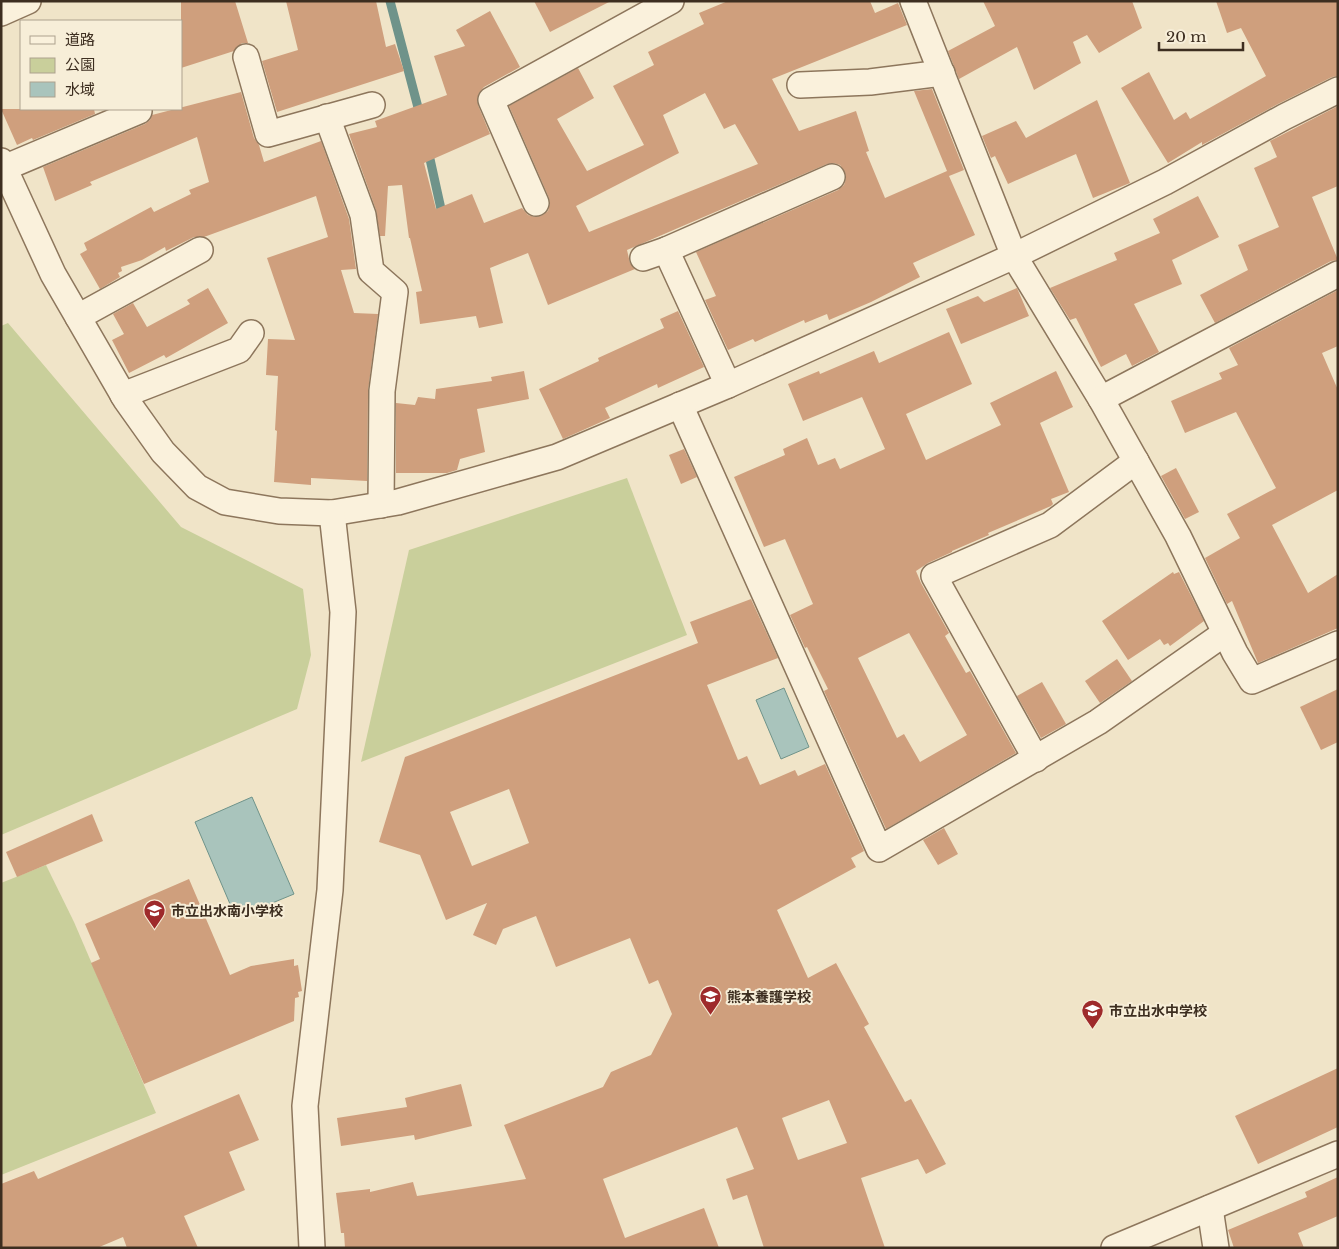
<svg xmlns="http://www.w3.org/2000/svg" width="1339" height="1249" font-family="'Libre Baskerville','Noto Sans JP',serif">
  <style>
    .green { fill: #c9cf9b }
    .water { fill: #a9c4bc; stroke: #6f938a }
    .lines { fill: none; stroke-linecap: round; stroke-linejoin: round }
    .stream { stroke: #6f938a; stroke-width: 9 }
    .building { fill: #cf9f7d; fill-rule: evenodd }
    .minor-casing { stroke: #8d765c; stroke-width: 28 }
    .minor { stroke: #faf1dc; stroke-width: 25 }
    .labels { text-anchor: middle; stroke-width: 4; stroke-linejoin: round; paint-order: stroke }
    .poi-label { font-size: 14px; font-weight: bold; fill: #3d2e20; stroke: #f7eed8; text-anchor: start }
  </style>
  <rect width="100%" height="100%" fill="#f0e4c8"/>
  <!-- green -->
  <g class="green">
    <polygon points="8,323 181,527 303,589 311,655 297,709 1,835 1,326"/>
    <polygon points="627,478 687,635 361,762 409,550"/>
    <polygon points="46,865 74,922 156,1113 1,1175 1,883"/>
  </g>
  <!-- water -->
  <g class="water">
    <polygon points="784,688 809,747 781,759 756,700"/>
    <polygon points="252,797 294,894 236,918 195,822"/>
  </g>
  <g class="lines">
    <!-- stream -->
    <g class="stream">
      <polyline points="390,1 420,115"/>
      <polyline points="428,150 443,218"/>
    </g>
  </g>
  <!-- building -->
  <g class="building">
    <polygon points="181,1 235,1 248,43 242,43 234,51 181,68"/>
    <polygon points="286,1 376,1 386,47 395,44 404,71 277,112 262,61 298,50"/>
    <polygon points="534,1 611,1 550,32"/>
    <path d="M728,1H870L875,13L898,3L907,25L772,79L799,131L856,111L869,151L866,152L885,198L947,171L914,91L932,89L964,170L949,176L975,235L913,263L920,277L871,302L829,320L827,314L805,323L804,320L755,342L753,339L728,350L705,300L716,296L696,252L838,190L844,185L846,179L845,172L840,165L834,163L827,164L627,250L630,263L635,269L548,305L528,253L490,268L503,323L479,328L476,316L420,324L416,292L422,291L410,238H409L402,185L388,186L385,236H380L376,210L349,134L377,127L375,121L447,95L434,56L465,46L456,30L490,11L520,67L484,87L479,93L477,99L478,105L490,134L424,163L436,209L472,194L484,223L522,208L528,215L535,217L541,216L548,211L550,204L549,198L509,106L578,68L594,98L557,119L587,171L644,145L613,86L654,65L648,52L704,24L699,13ZM705,93L724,129L735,124L758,164L589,232L576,206L679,153L663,115Z"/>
    <polygon points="983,1 1132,1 1142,28 1099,53 1087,35 1073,42 1081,63 1034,90 1017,47 959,79 948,51 995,26"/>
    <polygon points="1216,1 1338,1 1338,76 1332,77 1278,104 1202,145 1202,142 1168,163 1121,88 1149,72 1174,120 1186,112 1190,119 1266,76 1241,28 1227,33"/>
    <polygon points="241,92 254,138 259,145 264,162 321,141 349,219 356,269 341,270 354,313 378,314 368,391 367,481 311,478 311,485 274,482 277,431 275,430 278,376 266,375 268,339 295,340 267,258 328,237 316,196 204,237 194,237 166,251 165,247 142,260 121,267 122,271 118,273 120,277 100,289 80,254 87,250 84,243 151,207 154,212 191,194 189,190 209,182 197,137 90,182 92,185 55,201 43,167 145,124 150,120 152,115"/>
    <polygon points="1097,100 1130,183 1093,198 1076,154 1008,184 995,156 991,158 982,136 1016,121 1026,138"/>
    <polygon points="1338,106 1338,186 1312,197 1338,260 1331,261 1215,323 1200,295 1248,270 1238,245 1279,227 1254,168 1277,157 1270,141"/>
    <polygon points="1,109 94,109 95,114 33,140 32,138 17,145"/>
    <polygon points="1198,196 1219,237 1172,260 1182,284 1134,304 1159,352 1132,366 1126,354 1101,367 1076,318 1070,320 1050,288 1117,260 1114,253 1160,233 1153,219"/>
    <polygon points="208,288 228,323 166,358 164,355 129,373 112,340 124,334 113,314 133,303 147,327 190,304 187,300"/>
    <polygon points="1017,288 1029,316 961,344 946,309 978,296 984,302"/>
    <polygon points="1338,290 1338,346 1322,353 1338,390 1338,490 1272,525 1308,593 1338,574 1338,628 1258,663 1232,601 1227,604 1205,558 1240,538 1227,514 1276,488 1236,412 1185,433 1171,401 1222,379 1219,373 1238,365 1229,348"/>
    <polygon points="678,311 704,367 658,388 657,384 605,408 610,418 563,439 539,389 599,361 598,358 664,328 660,319"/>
    <path d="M949,332L972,384L906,414L926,460L1001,425L990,403L1056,371L1073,407L1040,423L1069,492L1051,499L1053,504L1051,506L988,533L989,535L952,551V552L928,563L916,571L921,583L949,633L945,636L966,673L970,671L1016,753L886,829L824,691L828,689L807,647L805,648L790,615L813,604L785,539L764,547L734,477L785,455L783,449L807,438L818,465L835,458L840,469L885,449L862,397L803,421L788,384L819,371L820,374L874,351L879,363ZM909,633L967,735L920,762L904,734L897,738L858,658Z"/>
    <polygon points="524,371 529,399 477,409 485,452 460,459 457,470 447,473 396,473 396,403 415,405 418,397 435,399 436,389 492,381 491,377"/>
    <polygon points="684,449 697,477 681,484 669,455"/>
    <polygon points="1176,468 1199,512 1185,519 1161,476"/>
    <polygon points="1173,572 1174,574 1179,572 1204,621 1170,646 1168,643 1164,645 1160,639 1128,660 1102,621"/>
    <path d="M751,599L778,658L707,685L738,760L747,756L760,785L795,770L798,776L825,764L864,851L851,858L856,867L777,910L808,978L836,963L869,1024L864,1027L905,1102L911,1099L946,1164L926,1174L918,1159L861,1178L885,1248H764L747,1195L733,1200L726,1179L754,1169L737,1127L603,1179L625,1238L704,1208L719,1248H345L344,1233H341L336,1193L370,1189V1192L413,1182L417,1196L526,1179L504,1125L603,1087L611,1072L651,1055L672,1014L658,980L649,984L630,938L556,967L536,916L503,929L496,945L473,935L487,903L446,920L420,855L379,842L405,757L698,643L690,622ZM509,789L529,843L472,866L450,812ZM829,1100L847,1143L798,1160L782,1118Z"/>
    <polygon points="1117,659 1132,681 1100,703 1085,681"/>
    <polygon points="1042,682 1066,724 1041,738 1017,696"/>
    <polygon points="1338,689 1338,742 1321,750 1300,707"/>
    <polygon points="92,814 103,841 17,877 6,852"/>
    <polygon points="944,828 958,854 938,865 923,840"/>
    <polygon points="189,879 230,975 251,966 294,959 294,966 298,965 302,991 298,992 299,997 295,998 294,1021 144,1084 91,963 100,959 85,924"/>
    <polygon points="1338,1068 1338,1127 1258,1164 1235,1116"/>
    <polygon points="461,1084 472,1126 415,1140 414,1135 341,1146 337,1118 407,1107 405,1098"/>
    <polygon points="239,1094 259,1140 229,1152 245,1190 184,1216 198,1248 127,1248 123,1237 97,1248 1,1248 1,1184 34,1171 38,1179"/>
    <polygon points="1338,1177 1338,1216 1298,1233 1304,1248 1234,1248 1228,1230 1307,1197 1305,1192"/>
  </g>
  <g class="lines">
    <defs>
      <g id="minor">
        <polyline points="913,1 1014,256 1101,399 1178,536 1235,653 1252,681 1338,644"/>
        <polyline points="1,13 28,1"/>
        <polyline points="246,57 268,134 372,105"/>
        <polyline points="800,85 870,82 942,73"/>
        <polyline points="327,117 363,215 371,271 395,292 382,391 381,505"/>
        <polyline points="1,161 53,274 126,400 163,452 197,487 225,502 279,511 332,513 398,502 557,457 728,385 1014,256 1165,182 1284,117 1338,90"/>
        <polyline points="4,168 139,111"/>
        <polyline points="536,203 491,100 671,1"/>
        <polyline points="666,250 728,385"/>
        <polyline points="643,258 666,250 832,177"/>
        <polyline points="78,317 200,250"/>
        <polyline points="123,395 239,350 251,333"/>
        <polyline points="1101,399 1338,274"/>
        <polyline points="680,405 879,849 1098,722 1225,633"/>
        <polyline points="1036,759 934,576 1050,525 1136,461"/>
        <polyline points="1210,1208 1216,1248"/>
        <polyline points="312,1248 305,1106 330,890 343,612 332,513"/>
        <polyline points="1114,1248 1338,1154"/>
      </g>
    </defs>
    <!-- minor casing -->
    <use href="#minor" class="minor-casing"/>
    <!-- minor -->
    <use href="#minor" class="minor"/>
  </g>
  <!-- icons -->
  <defs>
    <symbol id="school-pin" viewBox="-11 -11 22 30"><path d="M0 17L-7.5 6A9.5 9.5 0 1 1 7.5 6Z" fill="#9e2a2b" stroke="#f7eed8"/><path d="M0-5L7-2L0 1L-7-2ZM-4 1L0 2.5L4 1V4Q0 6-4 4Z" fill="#fff"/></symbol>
  </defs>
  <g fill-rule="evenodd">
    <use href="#school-pin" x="142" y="898" width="25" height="34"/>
    <use href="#school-pin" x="698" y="984" width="25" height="34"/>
    <use href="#school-pin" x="1080" y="998" width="25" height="34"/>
  </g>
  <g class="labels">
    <!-- poi labels -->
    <g class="poi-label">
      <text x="171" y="916">市立出水南小学校</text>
      <text x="727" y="1002">熊本養護学校</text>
      <text x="1109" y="1016">市立出水中学校</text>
    </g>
  </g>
  <!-- border -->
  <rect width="1339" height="1249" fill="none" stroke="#3d2e20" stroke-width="5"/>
  <!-- legend -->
  <rect x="20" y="20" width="162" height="90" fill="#f7eed8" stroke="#ada18e"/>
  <rect x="30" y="36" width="25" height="8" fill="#faf1dc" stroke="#ada18e"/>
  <text x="65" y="45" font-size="15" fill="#3d2e20">道路</text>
  <rect x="30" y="58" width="25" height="15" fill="#c9cf9b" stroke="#ada18e"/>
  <text x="65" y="70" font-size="15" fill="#3d2e20">公園</text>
  <rect x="30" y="82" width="25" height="15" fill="#a9c4bc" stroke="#ada18e"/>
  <text x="65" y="95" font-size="15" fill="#3d2e20">水域</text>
  <!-- scale -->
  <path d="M1159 42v8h84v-8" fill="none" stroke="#3d2e20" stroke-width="2.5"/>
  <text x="1166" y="42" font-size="15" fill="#3d2e20" stroke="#f7eed8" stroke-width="4" paint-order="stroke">20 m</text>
</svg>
